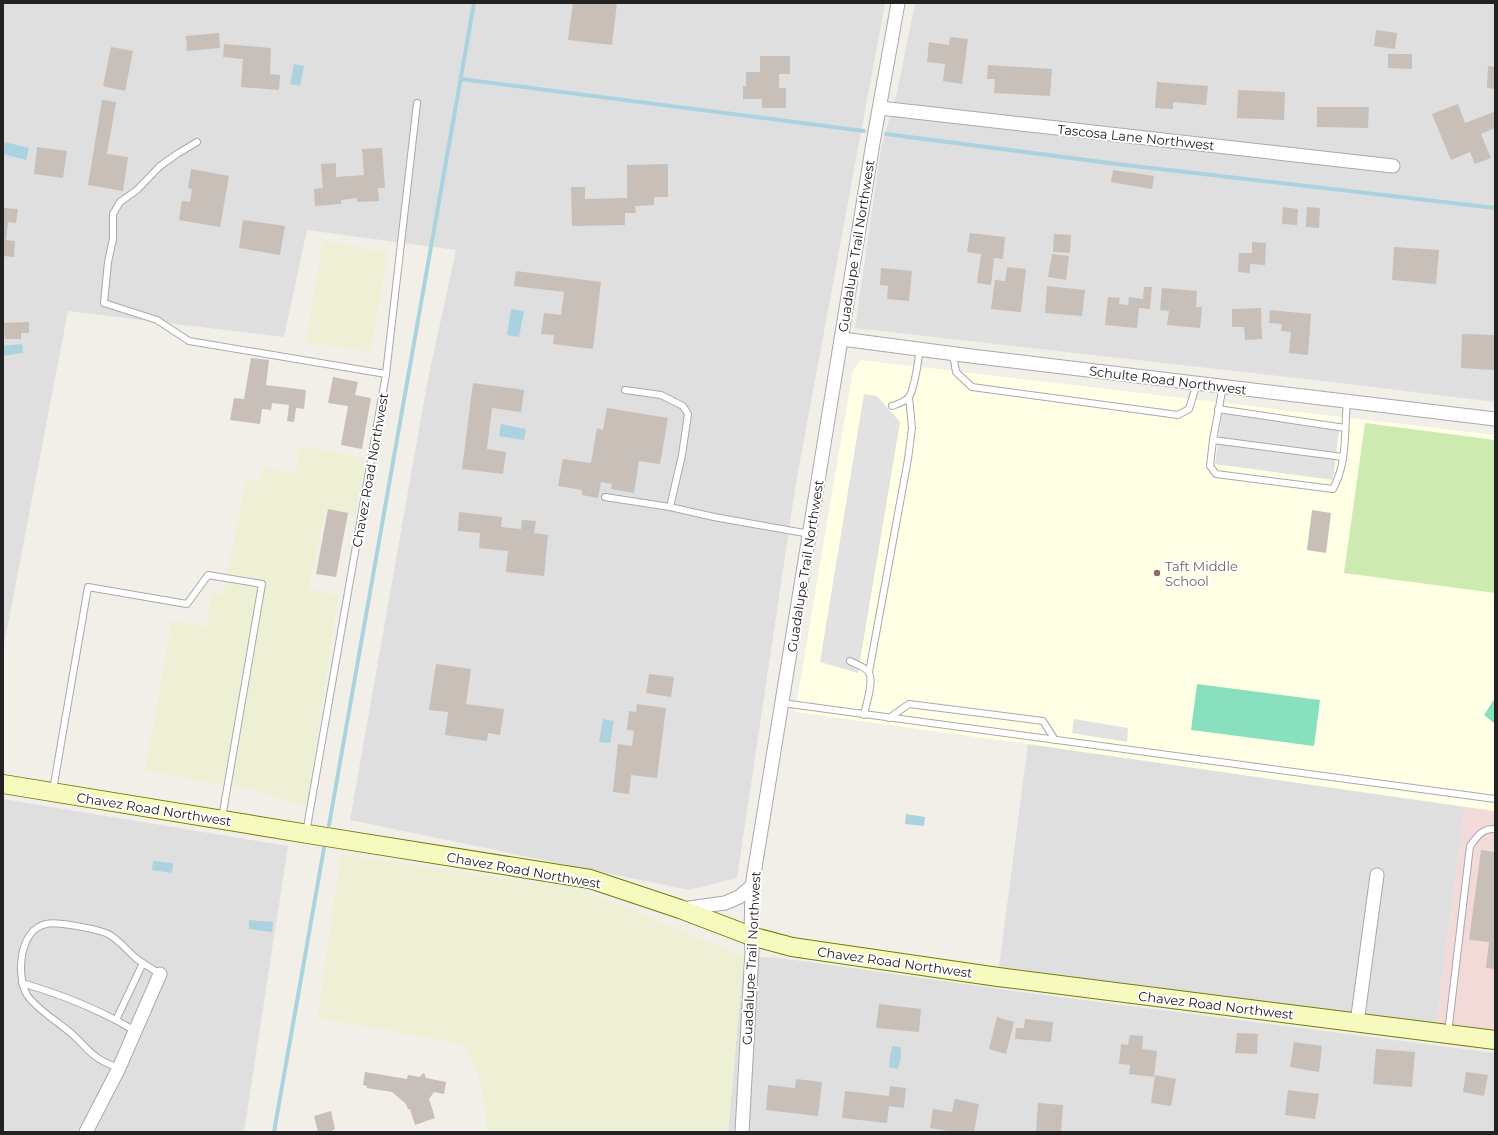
<svg xmlns="http://www.w3.org/2000/svg" width="1498" height="1135" font-family="Montserrat,sans-serif">
  <style>
    .residential { fill: #e0dfdf }
    .commercial { fill: #f2dad9 }
    .education { fill: #ffffe5 }
    .farmland { fill: #eef0d5 }
    .grass { fill: #cdebb0 }
    .pitch { fill: #88e0be }
    .parking { fill: #e2e2e2 }
    .water { fill: #aad3df }
    .lines { fill: none; stroke-linecap: round; stroke-linejoin: round }
    .stream { stroke: #aad3df; stroke-width: 4 }
    .building { fill: #c7bfb8 }
    .lane-casing { stroke: #a9a9a9; stroke-width: 8 }
    .street-casing { stroke: #a9a9a9; stroke-width: 15 }
    .secondary-casing { stroke: #707d05; stroke-width: 20 }
    .lane { stroke: #fff; stroke-width: 6 }
    .street { stroke: #fff; stroke-width: 13 }
    .secondary { stroke: #f7fabf; stroke-width: 18 }
    .education-dot { fill: #8d6e63; stroke: #fff; stroke-width: 1.5 }
    .labels { text-anchor: middle; stroke-width: 4; stroke-linejoin: round; paint-order: stroke }
    .street-label { font-size: 13px; fill: #222; stroke: #fff }
    .education-label { font-size: 13px; fill: #785e54; stroke: #fff; text-anchor: start }
  </style>
  <rect width="100%" height="100%" fill="#f2efe9"/>
  <!-- residential -->
  <g class="residential">
    <polygon points="3,3 885,3 796,483 737,878 689,890 350,820 427,384 456,250 307,230 284,337 68,311 3,650"/>
    <polygon points="915,3 1495,3 1495,402 1357,385 855,328 881,148 897,92"/>
    <polygon points="1028,744 1465,807 1436,1025 999,967"/>
    <polygon points="3,799 288,846 244,1132 3,1132"/>
    <polygon points="744,956 780,958 1028,993 1495,1053 1495,1132 728,1132"/>
  </g>
  <!-- commercial -->
  <polygon class="commercial" points="1465,807 1495,811 1495,1033 1436,1025"/>
  <!-- education -->
  <polygon class="education" points="861,360 1495,435 1495,811 1028,744 795,712 853,370"/>
  <!-- farmland -->
  <g class="farmland">
    <polygon points="323,241 388,252 371,352 306,342"/>
    <polygon points="300,445 365,458 355,516 325,510 309,588 338,595 307,807 282,801 258,791 145,771 172,620 206,627 211,593 223,594 246,480 259,482 263,467 295,474"/>
    <polygon points="341,854 581,889 744,956 728,1132 487,1132 484,1102 476,1068 463,1044 317,1018"/>
  </g>
  <!-- grass -->
  <polygon class="grass" points="1365,423 1495,440 1495,593 1344,573"/>
  <!-- pitch -->
  <g class="pitch">
    <polygon points="1197,684 1320,700 1314,746 1191,730"/>
    <polygon points="1495,698 1495,723 1494,723 1484,715"/>
  </g>
  <!-- parking -->
  <g class="parking">
    <polygon points="864,394 877,396 900,422 858,673 820,662"/>
    <polygon points="1222,413 1339,430 1333,480 1215,464"/>
    <polygon points="1074,719 1128,728 1127,742 1072,733"/>
  </g>
  <!-- water -->
  <g class="water">
    <polygon points="294,64 304,66 300,86 290,84"/>
    <polygon points="5,142 29,148 26,160 3,154"/>
    <polygon points="511,309 524,311 519,337 507,335"/>
    <polygon points="22,344 23,353 3,356 3,346"/>
    <polygon points="501,424 526,429 524,440 499,436"/>
    <polygon points="603,719 614,721 610,743 599,742"/>
    <polygon points="906,814 925,817 924,826 905,824"/>
    <polygon points="153,861 173,863 172,873 152,870"/>
    <polygon points="249,920 273,922 272,932 249,929"/>
    <polygon points="892,1046 901,1047 901,1058 898,1069 889,1067 890,1056"/>
  </g>
  <g class="lines">
    <!-- stream -->
    <g class="stream">
      <polyline points="461,79 864,131"/>
      <polyline points="886,134 1125,165 1495,208"/>
      <polyline points="329,825 474,3"/>
      <polyline points="274,1132 324,848"/>
    </g>
  </g>
  <!-- building -->
  <g class="building">
    <polygon points="573,3 617,3 612,45 568,40"/>
    <polygon points="1376,30 1397,33 1395,49 1374,46"/>
    <polygon points="219,33 220,48 187,51 186,36"/>
    <polygon points="950,37 968,39 962,84 943,81 945,64 927,62 929,42 949,45"/>
    <polygon points="224,44 271,48 270,74 280,75 279,90 241,87 243,59 223,57"/>
    <polygon points="111,47 133,51 125,91 103,86"/>
    <polygon points="1388,54 1412,54 1412,69 1388,68"/>
    <polygon points="760,56 790,56 790,74 779,74 779,88 786,88 786,108 762,108 762,99 743,99 743,86 746,86 746,72 760,72"/>
    <polygon points="988,65 1052,69 1050,96 994,93 995,79 987,79"/>
    <polygon points="1488,66 1495,67 1495,89 1487,88"/>
    <polygon points="1157,82 1208,86 1206,105 1173,102 1173,109 1155,108"/>
    <polygon points="1238,90 1285,92 1284,120 1237,118"/>
    <polygon points="102,100 116,102 107,154 128,157 123,191 88,185"/>
    <polygon points="1458,104 1465,123 1494,112 1495,128 1481,134 1491,158 1475,164 1470,152 1451,160 1432,114"/>
    <polygon points="1317,107 1369,107 1368,128 1317,127"/>
    <polygon points="37,147 67,151 63,178 34,174"/>
    <polygon points="382,148 385,188 378,188 379,201 357,202 357,198 341,200 341,204 315,206 314,189 323,188 321,164 336,163 336,177 364,175 362,149"/>
    <polygon points="668,164 668,197 654,197 654,205 635,206 636,213 625,213 625,225 572,226 571,187 585,187 585,199 627,198 627,165"/>
    <polygon points="191,169 229,176 220,227 179,220 182,201 190,202 192,189 188,188"/>
    <polygon points="1113,170 1154,176 1152,189 1111,182"/>
    <polygon points="1283,207 1298,209 1297,225 1282,224"/>
    <polygon points="1307,207 1320,208 1319,228 1306,227"/>
    <polygon points="3,208 18,209 16,223 8,222 6,240 15,241 14,257 3,256"/>
    <polygon points="243,220 285,226 280,255 239,248"/>
    <polygon points="970,233 1005,237 1003,259 994,258 991,285 977,283 981,254 967,252"/>
    <polygon points="1054,234 1071,235 1070,253 1053,252"/>
    <polygon points="1252,242 1266,243 1265,265 1250,264 1250,273 1238,272 1239,253 1252,253"/>
    <polygon points="1394,247 1439,250 1436,284 1392,280"/>
    <polygon points="1052,254 1069,256 1066,280 1048,277"/>
    <polygon points="1007,267 1026,269 1021,312 991,309 995,280 1005,281"/>
    <polygon points="881,268 912,271 909,301 887,299 888,286 880,285"/>
    <polygon points="516,271 601,282 593,349 553,344 554,335 541,334 544,313 561,315 564,292 514,286"/>
    <polygon points="1047,286 1085,290 1082,316 1045,313"/>
    <polygon points="1144,287 1152,287 1150,309 1139,308 1137,328 1105,325 1108,297 1120,298 1119,304 1128,305 1129,297 1143,299"/>
    <polygon points="1162,288 1197,291 1196,307 1202,307 1200,328 1167,325 1169,311 1160,310"/>
    <polygon points="1261,308 1262,339 1245,340 1244,327 1232,327 1232,309"/>
    <polygon points="1270,310 1311,314 1308,355 1289,353 1291,332 1281,331 1282,324 1269,323"/>
    <polygon points="29,322 29,333 21,333 21,339 5,339 4,323"/>
    <polygon points="1462,334 1495,335 1495,370 1461,368"/>
    <polygon points="251,358 269,360 266,385 306,390 304,409 296,408 294,422 287,421 289,405 272,403 271,410 262,409 260,424 230,420 234,398 244,399"/>
    <polygon points="333,377 358,382 355,395 371,398 362,449 341,445 348,406 328,403"/>
    <polygon points="473,383 524,390 521,412 492,408 487,449 506,452 503,474 462,469"/>
    <polygon points="607,408 668,418 660,464 639,461 634,493 611,489 612,484 601,482 598,498 582,495 582,490 558,486 563,459 591,463 597,428 603,430"/>
    <polygon points="328,509 348,513 336,577 316,574"/>
    <polygon points="1312,510 1331,513 1326,553 1307,550"/>
    <polygon points="459,512 502,517 501,527 521,529 522,520 536,521 534,533 548,535 544,576 506,572 508,551 479,548 480,533 458,531"/>
    <polygon points="436,664 471,669 466,704 504,709 500,735 488,733 487,741 445,735 448,712 429,710"/>
    <polygon points="649,674 674,677 671,697 646,693"/>
    <polygon points="637,704 666,708 657,778 631,775 629,794 613,792 618,744 632,746 634,731 627,730 629,711 636,712"/>
    <polygon points="1481,850 1495,852 1495,969 1486,968 1489,942 1469,940"/>
    <polygon points="879,1004 921,1009 919,1032 876,1028"/>
    <polygon points="997,1017 1014,1022 1006,1054 989,1049"/>
    <polygon points="1025,1019 1053,1022 1051,1042 1015,1039 1016,1028 1024,1028"/>
    <polygon points="1237,1033 1258,1034 1257,1054 1235,1053"/>
    <polygon points="1130,1035 1143,1036 1142,1049 1157,1051 1154,1077 1129,1074 1130,1065 1119,1064 1121,1044 1128,1045"/>
    <polygon points="1294,1042 1322,1046 1319,1072 1290,1067"/>
    <polygon points="1376,1049 1415,1052 1412,1087 1373,1084"/>
    <polygon points="365,1072 407,1079 408,1075 420,1077 422,1074 424,1073 426,1078 446,1082 444,1094 434,1092 429,1099 435,1118 415,1125 410,1109 408,1109 406,1104 392,1092 367,1088 367,1086 363,1085"/>
    <polygon points="1466,1072 1488,1075 1484,1096 1463,1092"/>
    <polygon points="1155,1075 1176,1079 1171,1106 1151,1103"/>
    <polygon points="796,1079 822,1082 818,1116 766,1110 768,1085 795,1088"/>
    <polygon points="890,1086 906,1088 904,1108 889,1106 887,1123 842,1118 845,1091 889,1096"/>
    <polygon points="1288,1090 1319,1094 1315,1119 1285,1115"/>
    <polygon points="955,1099 979,1104 974,1132 954,1132 930,1128 933,1109 952,1112"/>
    <polygon points="1038,1103 1063,1105 1061,1132 1036,1132"/>
    <polygon points="331,1111 335,1129 329,1132 318,1132 314,1116"/>
  </g>
  <g class="lines">
    <defs>
      <g id="lane">
        <polyline points="197,142 177,154 160,166 137,190 120,202 113,214 113,239 108,262 104,303 157,320 189,341 386,374"/>
        <polyline points="953,354 956,372 972,387 1178,415 1189,409 1197,383"/>
        <path d="M1223,386L1213,440L1210,466L1216,474L1333,489C1348,461 1344,432 1347,401"/>
        <polyline points="625,390 661,395 683,406 688,414 682,455 670,507 714,517 810,534"/>
        <path d="M892,406C898,404 905,402 909,397C915,388 918,361 920,349"/>
        <polyline points="1218,409 1345,428"/>
        <polyline points="1213,440 1343,457"/>
        <polyline points="605,497 670,507"/>
        <path d="M850,661C855,664 866,667 869,673C874,682 866,704 864,715"/>
        <polyline points="869,672 908,459 912,428 909,397"/>
        <polyline points="782,703 1495,799"/>
        <polyline points="889,718 909,704 1043,721 1055,740"/>
        <polyline points="53,790 88,587 187,604 208,575 262,584 222,818"/>
        <polyline points="306,833 386,374 417,103"/>
        <path d="M22,983C63,995 99,1009 135,1031"/>
        <polyline points="116,1020 143,963"/>
        <path d="M1448,1033L1470,846C1477,837 1482,828 1495,829"/>
        <path d="M119,1068C111,1065 102,1062 95,1056C87,1050 81,1042 73,1035C60,1023 36,1009 27,995C16,975 19,930 46,924C57,921 95,929 106,933C118,938 127,951 137,959C144,964 152,969 160,974"/>
      </g>
      <g id="street">
        <polyline points="880,108 1393,166"/>
        <polyline points="842,339 971,356 1495,419"/>
        <polyline points="682,909 725,903 739,897 752,886"/>
        <polyline points="1357,1023 1377,875"/>
        <polyline points="86,1132 119,1068 160,974"/>
        <polyline points="742,1132 752,952 751,936 752,886 873,143 898,3"/>
      </g>
      <polyline id="secondary" points="3,784 314,835 590,879 680,909 751,936 792,947 998,977 1495,1040"/>
    </defs>
    <!-- lane casing -->
    <use href="#lane" class="lane-casing"/>
    <!-- street casing -->
    <use href="#street" class="street-casing"/>
    <!-- secondary casing -->
    <use href="#secondary" class="secondary-casing"/>
    <!-- lane -->
    <use href="#lane" class="lane"/>
    <!-- street -->
    <use href="#street" class="street"/>
    <!-- secondary -->
    <use href="#secondary" class="secondary"/>
  </g>
  <!-- markers -->
  <circle class="education-dot" cx="1157" cy="573" r="4"/>
  <g class="labels">
    <!-- street labels -->
    <g class="street-label">
      <text transform="translate(1136 137) rotate(6)" y="5">Tascosa Lane Northwest</text>
      <text transform="translate(856 246) rotate(-81)" y="5">Guadalupe Trail Northwest</text>
      <text transform="translate(1168 380) rotate(7)" y="5">Schulte Road Northwest</text>
      <text transform="translate(370 470) rotate(-80)" y="5">Chavez Road Northwest</text>
      <text transform="translate(805 566) rotate(-81)" y="5">Guadalupe Trail Northwest</text>
      <text transform="translate(154 809) rotate(9)" y="5">Chavez Road Northwest</text>
      <text transform="translate(524 870) rotate(10)" y="5">Chavez Road Northwest</text>
      <text transform="translate(751 958) rotate(-87)" y="5">Guadalupe Trail Northwest</text>
      <text transform="translate(895 962) rotate(8)" y="5">Chavez Road Northwest</text>
      <text transform="translate(1216 1005) rotate(7)" y="5">Chavez Road Northwest</text>
    </g>
    <!-- education labels -->
    <g class="education-label">
      <text x="1165" y="571">Taft Middle<tspan x="1165" dy="15">School</tspan></text>
    </g>
  </g>
  <!-- border -->
  <rect width="1498" height="1135" fill="none" stroke="#222222" stroke-width="8"/>
</svg>
